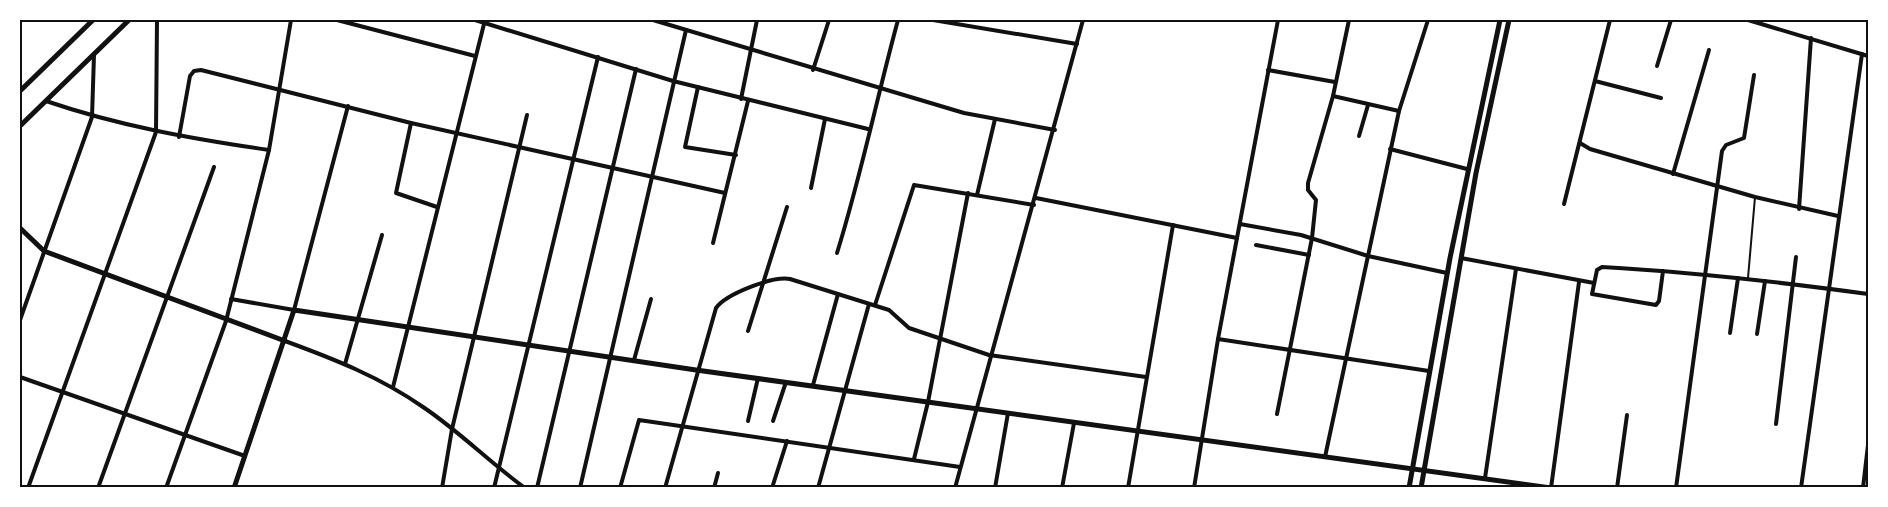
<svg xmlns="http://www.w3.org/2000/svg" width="1888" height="507" font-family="Raleway,sans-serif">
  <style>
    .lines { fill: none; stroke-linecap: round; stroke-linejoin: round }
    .service { stroke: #111; stroke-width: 2 }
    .minor { stroke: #111; stroke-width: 4 }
    .tertiary { stroke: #111; stroke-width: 5 }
    .secondary { stroke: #111; stroke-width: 5 }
    .neatline { fill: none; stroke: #111; stroke-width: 2 }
  </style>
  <rect width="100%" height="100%" fill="#fff"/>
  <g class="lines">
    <!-- service -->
    <polyline class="service" points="1748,278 1755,197"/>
    <!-- minor -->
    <g class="minor">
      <polyline points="337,20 475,56"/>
      <polyline points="475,20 673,81 868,129"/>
      <polyline points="653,20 964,113 1055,130"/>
      <polyline points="933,20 1077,44"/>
      <polyline points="1748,20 1868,56"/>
      <polyline points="1657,66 1671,20"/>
      <polyline points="813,70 829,20"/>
      <polyline points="1268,70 1335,82"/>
      <polyline points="1595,81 1661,98"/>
      <polyline points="698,87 685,147 736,155"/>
      <polyline points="1333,96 1399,111"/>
      <polyline points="741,99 757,20"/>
      <path d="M46,101C119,126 193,139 269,150"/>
      <polyline points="411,123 396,193 437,207"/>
      <polyline points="1359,136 1368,105"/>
      <polyline points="179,137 190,76 194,71 201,70 411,123 725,193"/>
      <polyline points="1580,143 1590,149 1755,197 1838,216"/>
      <polyline points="1390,149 1467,169"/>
      <polyline points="1673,174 1709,50"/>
      <polyline points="811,188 825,119"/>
      <polyline points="977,195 995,119"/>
      <polyline points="1036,198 1237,238"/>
      <polyline points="1564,204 1610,20"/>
      <polyline points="1799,209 1811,38"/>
      <polyline points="1240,224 1301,235 1368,256 1447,273"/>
      <polyline points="713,243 748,101"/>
      <polyline points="1256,245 1309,255"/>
      <path d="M837,253C861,176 877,97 898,20"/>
      <polyline points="1461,258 1594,283"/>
      <path d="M1663,271L1659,301L1656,305L1592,294L1597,270L1602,267C1691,272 1780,282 1868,294"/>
      <polyline points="231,299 294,310 348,106"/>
      <polyline points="875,305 914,185 1034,205"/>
      <polyline points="20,320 92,117 94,55"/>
      <polyline points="748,331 787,207"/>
      <polyline points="1730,333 1738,278"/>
      <polyline points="1757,334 1765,281"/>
      <polyline points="1218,339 1429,371"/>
      <path d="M285,341C334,359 380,377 423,407C459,431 489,462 525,488"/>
      <polyline points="634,360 651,299"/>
      <polyline points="345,364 382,235"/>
      <polyline points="20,377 245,456"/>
      <polyline points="813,385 838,294"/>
      <polyline points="393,387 485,20"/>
      <polyline points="1277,414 1312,238 1316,200 1308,190 1308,183 1333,96 1349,20"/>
      <polyline points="748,421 758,378"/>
      <polyline points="773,421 786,382"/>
      <polyline points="1776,424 1796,257"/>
      <polyline points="1325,457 1399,111 1428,20"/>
      <polyline points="914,459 928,402 968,193"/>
      <polyline points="1485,478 1516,269"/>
      <polyline points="28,488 156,132 157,20"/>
      <polyline points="98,488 214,167"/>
      <polyline points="166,488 226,321 269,150 291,20"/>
      <polyline points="442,488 452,429 527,115"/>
      <polyline points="494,488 598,57"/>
      <polyline points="537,488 636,69"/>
      <polyline points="580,488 686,30"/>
      <polyline points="620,488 639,420 960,467"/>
      <path d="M665,488L716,308C726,294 772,276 790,279L889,310L909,328L989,355L1146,377"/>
      <polyline points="714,488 718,473"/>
      <polyline points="772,488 787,441"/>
      <polyline points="818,488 869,304"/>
      <polyline points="955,488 1083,20"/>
      <polyline points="995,488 1008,413"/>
      <polyline points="1062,488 1074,423"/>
      <polyline points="1128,488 1173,225"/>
      <polyline points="1194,488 1218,339 1278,20"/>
      <polyline points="1551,488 1579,282"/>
      <polyline points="1617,488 1627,415"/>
      <polyline points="1676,488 1722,151 1726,145 1744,138 1754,75"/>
      <polyline points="1801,488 1862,54"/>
      <polyline points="1863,488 1868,445"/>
    </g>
    <!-- tertiary -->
    <g class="tertiary">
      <polyline points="20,228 44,251 285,341"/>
      <polyline points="234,488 294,310 696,370 1551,488"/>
      <polyline points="1409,488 1450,258 1500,20"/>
      <polyline points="1421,488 1476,173 1509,20"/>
    </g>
    <!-- secondary -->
    <g class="secondary">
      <polyline points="20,91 93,20"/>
      <polyline points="20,126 129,20"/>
      <polyline points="20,487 21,488"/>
    </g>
  </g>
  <!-- border -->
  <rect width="1888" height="507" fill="none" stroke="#ffffff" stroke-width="42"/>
  <rect x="21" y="21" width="1846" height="465" class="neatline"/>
</svg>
